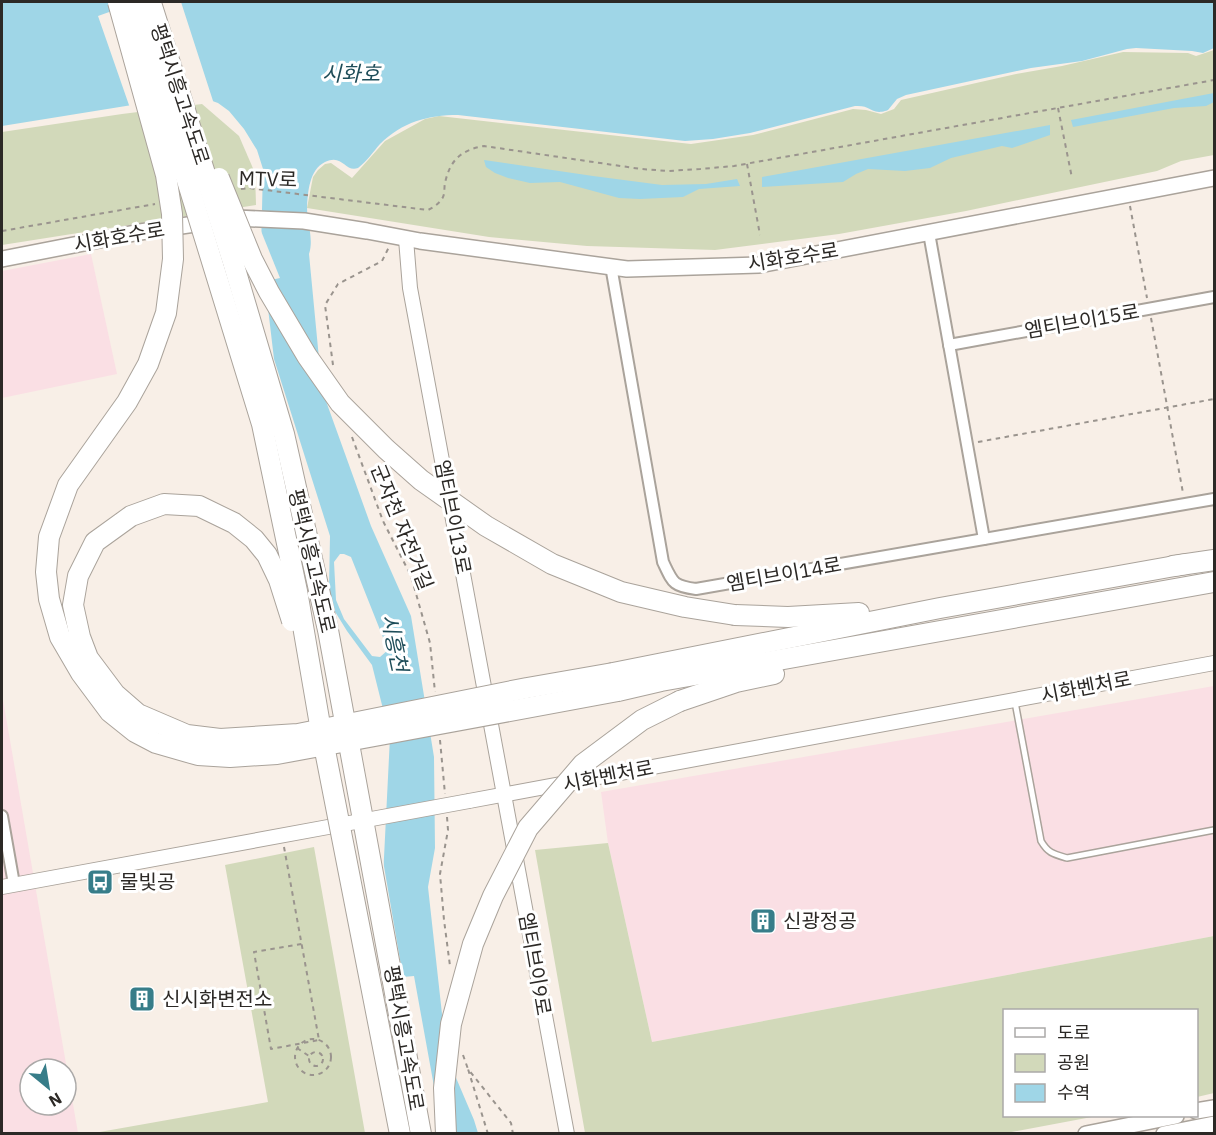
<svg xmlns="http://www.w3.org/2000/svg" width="1216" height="1135" font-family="'IBM Plex Sans','Noto Sans KR',sans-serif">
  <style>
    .industrial { fill: #fadfe4; fill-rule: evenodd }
    .green { fill: #d2d9ba }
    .water { fill: #9fd6e7; fill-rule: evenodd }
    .pier { fill: #f8efe7 }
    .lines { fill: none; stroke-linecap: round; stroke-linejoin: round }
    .service-casing { stroke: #aaa39b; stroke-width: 8 }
    .minor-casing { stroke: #aaa39b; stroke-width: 14 }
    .tertiary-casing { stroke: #aaa39b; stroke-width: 16 }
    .secondary-casing { stroke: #aaa39b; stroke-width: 18 }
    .motorway-casing { stroke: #aaa39b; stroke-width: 22 }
    .path { stroke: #9a948e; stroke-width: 2; stroke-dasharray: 4.5 4.5; stroke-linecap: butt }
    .service { stroke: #fff; stroke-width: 5 }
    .minor { stroke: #fff; stroke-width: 10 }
    .tertiary { stroke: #fff; stroke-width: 14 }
    .secondary { stroke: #fff; stroke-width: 15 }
    .motorway { stroke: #fff; stroke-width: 20 }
    .tertiary-bridge-casing { stroke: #aaa39b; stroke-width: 16; stroke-linecap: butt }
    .motorway-bridge-casing { stroke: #aaa39b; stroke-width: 22; stroke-linecap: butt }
    .tertiary-bridge { stroke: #fff; stroke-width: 14 }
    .motorway-bridge { stroke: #fff; stroke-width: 20 }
    .labels { text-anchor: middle; stroke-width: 6; stroke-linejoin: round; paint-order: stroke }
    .street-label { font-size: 20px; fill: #2c2926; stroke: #fff }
    .poi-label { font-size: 20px; fill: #2c2926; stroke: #fff; text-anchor: start }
    .water-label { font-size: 21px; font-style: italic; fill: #1e4d59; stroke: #fff }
  </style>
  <rect width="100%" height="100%" fill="#f8efe7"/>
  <!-- industrial -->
  <g class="industrial">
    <polygon points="91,254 117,374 2,398 2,271"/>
    <polygon points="1214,686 1214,936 652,1042 608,843 601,792"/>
    <path d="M2,694L78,1133H2ZM30,1069H66V1105H30Z"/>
  </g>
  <!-- green -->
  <g class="green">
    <polygon points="1214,50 1214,155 1181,161 1157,171 966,211 839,234 715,250 587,246 489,237 307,208 313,177 318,170 325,164 331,163 352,178 385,141 425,119 439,116 691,144 753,135 853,109 866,110 881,114 894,109 901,100 1016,74 1062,66 1123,52 1188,53 1196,56"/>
    <polygon points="202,104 239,136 255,173 256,205 2,245 2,132 122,114"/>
    <polygon points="608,843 652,1042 1214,936 1214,1093 1197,1097 1196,1010 1004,1010 1004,1116 1097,1116 1001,1134 585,1133 535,850"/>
    <polygon points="314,847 365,1133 94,1133 268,1102 225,865"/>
  </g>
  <!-- water -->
  <g class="water">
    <path d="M2,2H1214V48L1203,53L1192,51L1136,48L1127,49L1082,61L1031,68L906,95L897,99L888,110C887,111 880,112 879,112C869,111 869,105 855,106L750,133L713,139L685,141L458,115C428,115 402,122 380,144C373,152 367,161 358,168C345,173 343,153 325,162C309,170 308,192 307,207C307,223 314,239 309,254L322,390L371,526L411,616L434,757L435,848L428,887L442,1014L451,1066L474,1120L478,1133H435L381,918L390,737L372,665L347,631L334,610L329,589L330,536L274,359L261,249L263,169L257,150L244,129L229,111L218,103L201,97L163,100L2,126ZM340,554H344L351,557L388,650L380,657L372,656L344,619L336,600L334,562Z"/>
    <polygon points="1214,93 1214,102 1206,106 1174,108 1073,127 1071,120"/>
    <polygon points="1050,125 1050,135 1012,148 1002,146 951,158 930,168 905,171 868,169 856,174 843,182 762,187 762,177"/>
    <polygon points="484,160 593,176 662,185 706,184 737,179 740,186 699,189 683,197 640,199 619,198 560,182 530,183 508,178 495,173 486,167"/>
  </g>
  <!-- pier -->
  <g class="pier">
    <polygon points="109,2 181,2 214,104 201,100 192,100 130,108 98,16 112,11"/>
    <polygon points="259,226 280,278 262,282 258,250"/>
    <polygon points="381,849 403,977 414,976 437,1103 455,1134 431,1134 412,1095 378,919"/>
  </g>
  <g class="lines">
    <defs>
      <path id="service" d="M1015,702L1041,841C1048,853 1053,854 1067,858L1214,830"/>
      <g id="minor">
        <polyline points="929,233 984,539"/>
        <path d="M611,266L663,562C673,583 673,586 696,589L1214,499"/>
        <polyline points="949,345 1214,297"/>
        <polyline points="2,816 14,884"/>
      </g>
      <g id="tertiary">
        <polyline points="406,239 410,288 567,1134"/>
        <polyline points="469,801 1214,663"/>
        <polyline points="2,887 339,825"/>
      </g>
      <g id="secondary">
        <polyline points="2,259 140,232 236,218 304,221 367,231 420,241 627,269 759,265 1214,178"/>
        <polyline points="1196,1111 1214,1108"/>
        <polyline points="1086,1134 1176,1116"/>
        <polyline points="1164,1134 1214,1124"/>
      </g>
      <g id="motorway">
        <polyline points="1173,566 1214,560"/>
        <polyline points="735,615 788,617 859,613"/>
        <polyline points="613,673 940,608 1186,564"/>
        <polyline points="618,691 661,681 1214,582"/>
        <polyline points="680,701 736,682 774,674"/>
      </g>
    </defs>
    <!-- service casing -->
    <use href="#service" class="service-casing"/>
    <!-- minor casing -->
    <use href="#minor" class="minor-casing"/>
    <!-- tertiary casing -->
    <use href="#tertiary" class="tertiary-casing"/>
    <!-- secondary casing -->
    <use href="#secondary" class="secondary-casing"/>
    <!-- motorway casing -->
    <use href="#motorway" class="motorway-casing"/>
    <!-- path -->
    <g class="path">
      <polyline points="1058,108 1072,178"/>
      <polyline points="747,164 760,235"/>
      <path d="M241,189L249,188L428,210C434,207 440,203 443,197C445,193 444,187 445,183C450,160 461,150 484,146L641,169L668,171L700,169L734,166L1214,80"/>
      <polyline points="1130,206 1147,298"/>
      <polyline points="2,231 155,204"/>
      <polyline points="1151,318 1183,493"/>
      <polyline points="333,365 325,305 338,284 382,261 389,247"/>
      <polyline points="352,437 383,521 411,576 430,643 435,692"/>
      <polyline points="978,442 1214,399"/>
      <polyline points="440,740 445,794"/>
      <polyline points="447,817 448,830 440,874 444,920 450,966"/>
      <polyline points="284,847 319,1040 271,1049 254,952 302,944"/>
      <circle cx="313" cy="1057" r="18"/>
      <polyline points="297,1048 309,1056"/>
      <circle cx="316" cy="1059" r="7"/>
      <polyline points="463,1055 468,1069"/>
      <polyline points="488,1134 468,1069 511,1123 513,1134"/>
    </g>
    <!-- service -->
    <use href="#service" class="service"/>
    <!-- minor -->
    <use href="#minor" class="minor"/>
    <!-- tertiary -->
    <use href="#tertiary" class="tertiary"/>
    <!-- secondary -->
    <use href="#secondary" class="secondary"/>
    <!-- motorway -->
    <use href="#motorway" class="motorway"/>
    <defs>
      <polyline id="tertiary-bridge" points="339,825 469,801"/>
      <g id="motorway-bridge">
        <polyline points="118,2 166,175 172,214 173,259 166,313 148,364 127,402 68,485 49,537 46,572 49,599 60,637 81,673 110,712 135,732 156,743 198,755 230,757 277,754 618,691"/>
        <polyline points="151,3 233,262 284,434 328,630 421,1134"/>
        <polyline points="134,8 262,424 297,591 320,725 400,1134"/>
        <polyline points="219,178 252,259 269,292 307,356 340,403 386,449 421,480 486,526 552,564 621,592 685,607 735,615"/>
        <polyline points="292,621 279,580 267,555 254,539 234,523 199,506 164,504 131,516 95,542 78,576 73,605 80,637 88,658 115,694 138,714 187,735 220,739 298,734 527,688 613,673"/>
        <polyline points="446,1134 444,1088 451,1024 473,944 493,896 528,828 583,764 642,720 680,701"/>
      </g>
    </defs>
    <!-- tertiary-bridge casing -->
    <use href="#tertiary-bridge" class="tertiary-bridge-casing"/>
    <!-- motorway-bridge casing -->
    <use href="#motorway-bridge" class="motorway-bridge-casing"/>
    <!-- tertiary-bridge -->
    <use href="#tertiary-bridge" class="tertiary-bridge"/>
    <!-- motorway-bridge -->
    <use href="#motorway-bridge" class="motorway-bridge"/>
  </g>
  <!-- icons -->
  <defs>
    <symbol id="bus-square" viewBox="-11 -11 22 22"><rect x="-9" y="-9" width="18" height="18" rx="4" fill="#377d89" stroke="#fff"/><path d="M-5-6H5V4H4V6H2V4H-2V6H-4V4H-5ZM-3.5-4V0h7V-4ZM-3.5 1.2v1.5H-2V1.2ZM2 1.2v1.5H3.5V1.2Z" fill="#fff"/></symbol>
    <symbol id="building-square" viewBox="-11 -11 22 22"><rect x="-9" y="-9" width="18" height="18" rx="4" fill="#377d89" stroke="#fff"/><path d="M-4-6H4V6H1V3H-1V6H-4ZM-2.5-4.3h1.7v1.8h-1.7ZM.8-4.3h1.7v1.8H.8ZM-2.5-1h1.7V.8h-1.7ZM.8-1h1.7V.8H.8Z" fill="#fff"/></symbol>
  </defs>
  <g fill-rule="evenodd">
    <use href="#bus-square" x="85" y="867" width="30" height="30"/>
    <use href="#building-square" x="748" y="906" width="30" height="30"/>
    <use href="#building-square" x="127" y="984" width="30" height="30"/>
  </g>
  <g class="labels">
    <!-- street labels -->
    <g class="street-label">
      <text transform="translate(180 94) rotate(72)" y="7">평택시흥고속도로</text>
      <text transform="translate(268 179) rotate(2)" y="7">MTV로</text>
      <text transform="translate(119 237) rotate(-10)" y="7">시화호수로</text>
      <text transform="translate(793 257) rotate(-9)" y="7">시화호수로</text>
      <text transform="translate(1082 321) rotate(-10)" y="7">엠티브이15로</text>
      <text transform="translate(453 517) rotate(79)" y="7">엠티브이13로</text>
      <text transform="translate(402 527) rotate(68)" y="7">군자천 자전거길</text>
      <text transform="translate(312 561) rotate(77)" y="7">평택시흥고속도로</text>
      <text transform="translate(784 574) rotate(-10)" y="7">엠티브이14로</text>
      <text transform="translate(1086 687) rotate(-11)" y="7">시화벤처로</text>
      <text transform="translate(608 776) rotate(-11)" y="7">시화벤처로</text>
      <text transform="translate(535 964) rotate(80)" y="7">엠티브이9로</text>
      <text transform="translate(404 1038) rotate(80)" y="7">평택시흥고속도로</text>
    </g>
    <!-- poi labels -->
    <g class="poi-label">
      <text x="120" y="889">물빛공</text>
      <text x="783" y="928">신광정공</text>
      <text x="162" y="1006">신시화변전소</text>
    </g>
    <!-- water labels -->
    <g class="water-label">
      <text x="351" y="81">시화호</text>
      <text transform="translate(394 643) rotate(78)" y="7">시흥천</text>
    </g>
  </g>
  <!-- border -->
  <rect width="1216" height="1135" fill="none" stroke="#2c2926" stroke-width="6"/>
  <!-- legend -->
  <rect x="1003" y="1009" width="195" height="108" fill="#ffffff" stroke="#aba9a8" stroke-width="1.5"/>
  <rect x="1015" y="1028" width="30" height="9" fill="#ffffff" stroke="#aba9a8" stroke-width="1.5"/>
  <text x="1057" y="1039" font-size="18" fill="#2c2926">도로</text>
  <rect x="1015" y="1054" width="30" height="18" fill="#d2d9ba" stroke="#aba9a8" stroke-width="1.5"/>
  <text x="1057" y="1069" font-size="18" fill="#2c2926">공원</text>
  <rect x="1015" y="1084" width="30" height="18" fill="#9fd6e7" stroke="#aba9a8" stroke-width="1.5"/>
  <text x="1057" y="1099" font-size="18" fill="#2c2926">수역</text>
  <!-- north arrow -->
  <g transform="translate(48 1087) rotate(150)"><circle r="28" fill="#ffffff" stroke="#aba9a8" stroke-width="1.5"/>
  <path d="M0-4.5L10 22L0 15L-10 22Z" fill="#377d89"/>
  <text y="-9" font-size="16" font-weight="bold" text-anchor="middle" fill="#2c2926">N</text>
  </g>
</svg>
